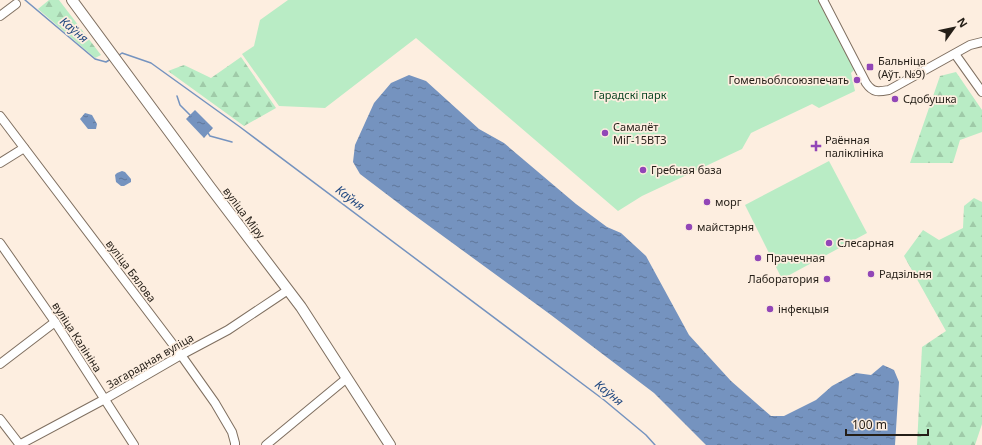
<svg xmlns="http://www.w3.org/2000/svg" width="982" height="445" font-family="'Noto Sans',sans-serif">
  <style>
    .green { fill: #b9ecc5 }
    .forest { fill: url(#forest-firs) }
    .water { fill: url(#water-ripples) }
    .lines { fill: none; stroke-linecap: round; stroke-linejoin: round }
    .stream { stroke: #7593bf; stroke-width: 1.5 }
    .minor-casing { stroke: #7f6f60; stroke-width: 10 }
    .major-casing { stroke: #7f6f60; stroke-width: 12 }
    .minor { stroke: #fff; stroke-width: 8 }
    .major { stroke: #fff; stroke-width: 10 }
    .poi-dot { fill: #9246b7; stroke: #fdeee0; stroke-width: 1.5 }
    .labels { text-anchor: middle; stroke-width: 3.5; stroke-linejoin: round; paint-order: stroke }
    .poi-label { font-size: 11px; fill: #241e17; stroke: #fdeee0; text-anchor: start }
    .park-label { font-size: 11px; fill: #0c4623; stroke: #fdeee0 }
    .street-label { font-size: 11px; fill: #241e17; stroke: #fdeee0 }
    .water-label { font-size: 12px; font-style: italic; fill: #224981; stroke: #fdeee0 }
  </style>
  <defs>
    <pattern id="forest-firs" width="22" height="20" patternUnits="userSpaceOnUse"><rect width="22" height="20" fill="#b9ecc5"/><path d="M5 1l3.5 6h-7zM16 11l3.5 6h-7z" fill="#9fcaa8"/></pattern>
    <pattern id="water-ripples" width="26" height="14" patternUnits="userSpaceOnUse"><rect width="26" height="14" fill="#7593bf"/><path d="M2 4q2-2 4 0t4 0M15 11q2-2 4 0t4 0" fill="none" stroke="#60779a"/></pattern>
  </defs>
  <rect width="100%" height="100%" fill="#fdeee0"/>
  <!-- green -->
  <g class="green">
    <polygon points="288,0 820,0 855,69 851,73 855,91 819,108 812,104 751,133 742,149 642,196 618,211 416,38 325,108 279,106 242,54 254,46 260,20"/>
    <polygon points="829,161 867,233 782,279 745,205"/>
  </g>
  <!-- forest -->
  <g class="forest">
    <polygon points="49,0 59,0 101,55 95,58 38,9"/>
    <polygon points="241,57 276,108 244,126 168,71 184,65 211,78"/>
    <polygon points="956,72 982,110 982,132 960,140 953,163 910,163 940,76"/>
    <polygon points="974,198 982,202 982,424 975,445 917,445 922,347 946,331 904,256 923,230 939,240 963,228 964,206"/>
  </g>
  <!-- water -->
  <g class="water">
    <polygon points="409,75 426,81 479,129 504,143 576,204 607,227 621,233 646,256 689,335 731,381 771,416 784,416 816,400 832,386 856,373 871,375 883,365 894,370 899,382 895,445 706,445 654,393 551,315 410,212 360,174 353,162 355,145 374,103 391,83"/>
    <polygon points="195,110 213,128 204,138 186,119"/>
    <polygon points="85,113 92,115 97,124 96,129 88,129 80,119"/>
    <polygon points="122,171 125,172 131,179 131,182 124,186 121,186 116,182 115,175 117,173"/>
  </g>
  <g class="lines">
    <!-- stream -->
    <g class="stream">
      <polyline points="25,0 95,59 106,62 111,59"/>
      <polyline points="118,56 122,53 151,63 240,127 604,400 646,435 655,445"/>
      <polyline points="177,96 180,105 191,116"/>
      <polyline points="208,133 210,136 232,142"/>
    </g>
    <defs>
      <g id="minor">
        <path d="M823,0L866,83C873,93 878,92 889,90L970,45L982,42"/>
        <polyline points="0,16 16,4"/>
        <polyline points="955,54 982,92"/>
        <polyline points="0,116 181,355 215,403 232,432 235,443 235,445"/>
        <polyline points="0,163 24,148"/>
        <polyline points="0,243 55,322 134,445"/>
        <polyline points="0,364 55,322"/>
        <polyline points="0,419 20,445"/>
        <polyline points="19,445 105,399 181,355 228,330 288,290"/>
        <polyline points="266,445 347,378"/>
      </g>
      <polyline id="major" points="72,0 210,187 301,307 390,445"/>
    </defs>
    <!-- minor casing -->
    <use href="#minor" class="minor-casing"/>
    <!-- major casing -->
    <use href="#major" class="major-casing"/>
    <!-- minor -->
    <use href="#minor" class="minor"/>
    <!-- major -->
    <use href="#major" class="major"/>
  </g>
  <!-- markers -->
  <g class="poi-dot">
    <rect x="866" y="63" width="8" height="8" rx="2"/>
    <circle cx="857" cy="80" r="4"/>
    <circle cx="895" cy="99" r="4"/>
    <circle cx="605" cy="133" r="4"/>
    <path d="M814 140h4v4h4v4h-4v4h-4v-4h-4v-4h4z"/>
    <circle cx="643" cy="170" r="4"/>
    <circle cx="707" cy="202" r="4"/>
    <circle cx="689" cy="227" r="4"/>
    <circle cx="829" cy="243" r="4"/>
    <circle cx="758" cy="258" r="4"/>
    <circle cx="871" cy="274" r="4"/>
    <circle cx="827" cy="279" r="4"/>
    <circle cx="770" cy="309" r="4"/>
  </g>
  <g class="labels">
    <!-- poi labels -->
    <g class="poi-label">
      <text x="878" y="65">Бальніца<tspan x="878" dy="13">(Аўт. №9)</tspan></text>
      <text x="849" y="84" text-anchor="end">Гомельоблсоюзпечать</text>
      <text x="903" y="103">Сдобушка</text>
      <text x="613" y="131">Самалёт<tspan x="613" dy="13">МіГ-15ВТЗ</tspan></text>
      <text x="825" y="144">Раённая<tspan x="825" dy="13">паліклініка</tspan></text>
      <text x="651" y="174">Гребная база</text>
      <text x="715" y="206">морг</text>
      <text x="697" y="231">майстэрня</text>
      <text x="837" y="247">Слесарная</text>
      <text x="766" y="262">Прачечная</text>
      <text x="879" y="278">Радзільня</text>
      <text x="819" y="283" text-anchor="end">Лаборатория</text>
      <text x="778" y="313">інфекцыя</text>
    </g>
    <!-- park labels -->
    <g class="park-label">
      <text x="630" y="99">Гарадскі парк</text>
    </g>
    <!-- street labels -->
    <g class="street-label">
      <text transform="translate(244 213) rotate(53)" y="4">вуліца Міру</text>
      <text transform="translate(131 271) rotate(53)" y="4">вуліца Бялова</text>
      <text transform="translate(77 337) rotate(57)" y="4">вуліца Калініна</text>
      <text transform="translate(150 361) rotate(-30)" y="4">Загарадная вуліца</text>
    </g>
    <!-- water labels -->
    <g class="water-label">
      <text transform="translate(74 30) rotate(40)" y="4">Каўня</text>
      <text transform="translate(350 198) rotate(37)" y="4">Каўня</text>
      <text transform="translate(609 393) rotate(39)" y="4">Каўня</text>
    </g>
  </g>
  <!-- north arrow -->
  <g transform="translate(954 28) rotate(57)" stroke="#fdeee0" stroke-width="3" paint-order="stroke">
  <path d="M0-3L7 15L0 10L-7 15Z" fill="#241e17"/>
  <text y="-6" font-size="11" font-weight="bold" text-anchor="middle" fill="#241e17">N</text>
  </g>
  <!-- scale -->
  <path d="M846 429v6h82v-6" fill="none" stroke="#241e17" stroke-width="2"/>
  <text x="852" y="429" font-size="12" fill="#241e17" stroke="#fdeee0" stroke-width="3" paint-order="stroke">100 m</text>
</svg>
